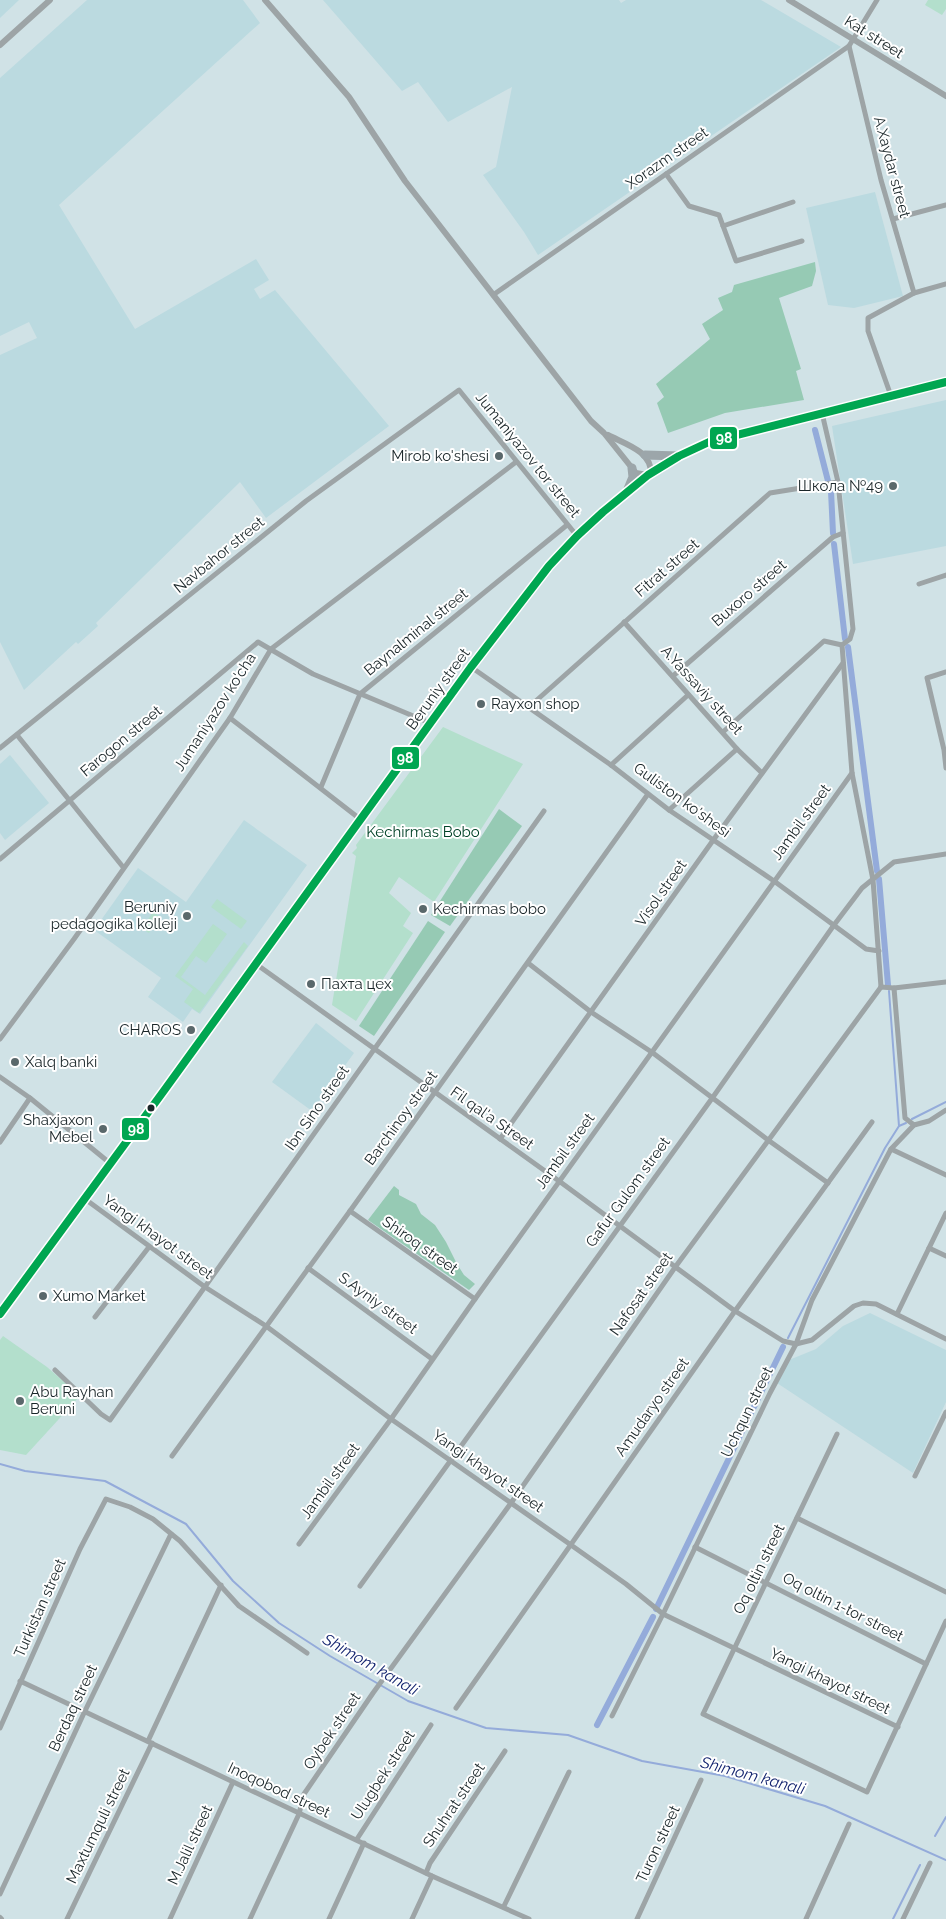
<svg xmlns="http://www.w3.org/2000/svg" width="946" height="1919" font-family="Raleway,sans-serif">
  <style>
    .built { fill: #bbdae0 }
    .green { fill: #b3dfcc }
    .forest { fill: #96cab4 }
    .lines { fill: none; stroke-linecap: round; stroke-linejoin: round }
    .stream { stroke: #94abda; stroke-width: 2 }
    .canal { stroke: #94abda; stroke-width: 6 }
    .minor { stroke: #9da4a6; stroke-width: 5 }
    .tertiary { stroke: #9da4a6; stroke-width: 6 }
    .primary { stroke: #9ca6aa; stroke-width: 9 }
    .bus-1-casing { stroke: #fff; stroke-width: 11 }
    .bus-1 { stroke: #00a651; stroke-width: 8 }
    .poi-dot { fill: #5a686b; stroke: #fff; stroke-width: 2 }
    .bus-dot { fill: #1a2629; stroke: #fff; stroke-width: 2 }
    .labels { text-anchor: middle; stroke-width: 4; stroke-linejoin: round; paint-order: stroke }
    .street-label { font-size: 15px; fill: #1a2629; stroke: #fff }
    .poi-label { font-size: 15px; fill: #1a2629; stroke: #fff; text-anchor: start }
    .park-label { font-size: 15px; fill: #004227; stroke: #fff }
    .water-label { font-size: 16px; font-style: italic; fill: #13246f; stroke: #fff }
    .line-badge { stroke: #fff; stroke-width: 2 }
    .badge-label { font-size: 14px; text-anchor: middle; font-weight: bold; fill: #fff }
  </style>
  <rect width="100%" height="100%" fill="#d0e2e6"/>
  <!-- built -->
  <g class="built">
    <polygon points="0,0 19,0 0,18"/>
    <polygon points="87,0 243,0 260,23 59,205 135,329 256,259 269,280 254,289 260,299 275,290 389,426 266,518 240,482 96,623 98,626 78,644 76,642 24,690 0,642 0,355 37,338 29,322 0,336 0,78"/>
    <polygon points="323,0 619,0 621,3 626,0 761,0 841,47 538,255 524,232 483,175 496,167 512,87 448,122 418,82 402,91"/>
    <polygon points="875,192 903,296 854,308 828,305 806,208"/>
    <polygon points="946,400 946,546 853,564 832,426"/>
    <polygon points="10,755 49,803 5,840 0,833 0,764"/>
    <polygon points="244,820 307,865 200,1014 192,1009 183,1022 148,997 161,978 94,930 138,868 186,902"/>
    <polygon points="316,1023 354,1053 312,1111 272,1082"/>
    <polygon points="870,1313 946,1350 946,1402 913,1473 777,1383 789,1360 816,1349 843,1326"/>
  </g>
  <!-- green -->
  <g class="green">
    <polygon points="928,0 946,0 946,9 942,15 925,5"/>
    <polygon points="443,727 523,764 434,902 399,877 389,893 411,913 403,926 413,933 356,1021 332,1005 356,856 352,853 357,848 356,845"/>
    <polygon points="217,899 247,921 241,929 211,907"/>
    <polygon points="153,912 159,916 149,933 142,929"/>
    <polygon points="213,924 227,934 206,963 196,956 181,977 205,995 244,942 248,946 199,1013 184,1002 193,989 175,976"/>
    <polygon points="3,1336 47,1367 80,1396 26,1455 0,1450 0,1340"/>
  </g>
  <!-- forest -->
  <g class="forest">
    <polygon points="815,262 816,271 812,286 779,298 801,369 796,371 804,400 725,413 668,433 657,403 664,397 656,384 710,339 702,324 723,310 718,298 732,292 734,285"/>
    <polygon points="499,809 522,826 450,926 431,915"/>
    <polygon points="428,921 445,932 374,1036 359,1026"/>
    <polygon points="394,1186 399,1190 399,1195 416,1204 421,1214 435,1225 446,1242 457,1264 464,1275 475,1284 469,1290 368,1220"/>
  </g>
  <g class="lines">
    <!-- stream -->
    <g class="stream">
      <polyline points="889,991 899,1126"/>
      <polyline points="912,1119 946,1102"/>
      <polyline points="788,1338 885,1148 899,1126 906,1123"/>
      <polyline points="0,1464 25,1471 105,1481 186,1524 233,1581 279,1623 330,1656 408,1701 486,1728 568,1735 642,1761 725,1776 825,1806 946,1860"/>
      <polyline points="935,1836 946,1817"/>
      <polyline points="893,1919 920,1865"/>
    </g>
    <!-- canal -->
    <g class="canal">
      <polyline points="815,430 828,481"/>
      <polyline points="831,491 833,533"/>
      <polyline points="834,544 845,639"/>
      <polyline points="848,647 877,871"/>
      <polyline points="879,879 888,985"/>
      <polyline points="656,1609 783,1347"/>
      <polyline points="597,1725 653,1617"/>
    </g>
    <!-- minor -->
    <g class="minor">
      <polyline points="849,46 881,180 914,293"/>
      <polyline points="666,174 689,206 719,215 736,261 802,241"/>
      <polyline points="893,219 946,205"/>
      <polyline points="723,226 793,202"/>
      <polyline points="493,295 849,46 877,0"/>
      <polyline points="891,396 868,331 868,318 914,293 946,284"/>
      <polyline points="822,413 838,482 853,629 850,639 842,645 852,773 873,880 881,987"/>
      <polyline points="919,584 946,575"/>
      <polyline points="624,622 737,749 762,773"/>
      <polyline points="471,667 611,765 669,810 774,881 866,949 879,951"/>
      <polyline points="946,672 927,678 944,750 946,768"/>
      <polyline points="673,676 833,537 843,533"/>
      <polyline points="529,707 770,493 838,482"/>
      <polyline points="230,718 360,819"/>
      <polyline points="723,732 824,641 842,645"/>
      <polyline points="17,735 123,867"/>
      <polyline points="0,748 306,501 459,390 577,536"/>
      <polyline points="611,765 688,695"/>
      <polyline points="321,787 360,694 567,525"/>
      <polyline points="669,810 737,749"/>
      <polyline points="0,859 258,642 313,674 430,723"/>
      <polyline points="528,963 591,1012 653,1053 768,1140 828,1183"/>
      <polyline points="256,964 559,1181 735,1311 783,1341 796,1344 812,1340 854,1306 863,1303 876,1304 946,1339"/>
      <polyline points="881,987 894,988 946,982"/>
      <polyline points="894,988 905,1118 914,1125"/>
      <polyline points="0,1039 74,939 230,718 271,649 516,462"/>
      <polyline points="0,1077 30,1098 111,1164"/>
      <polyline points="500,1139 714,839 843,663"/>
      <polyline points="0,1142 30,1098"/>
      <polyline points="891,1149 946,1175"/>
      <polyline points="85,1199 205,1287 266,1326 391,1419 571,1545 626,1584 663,1614 898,1727"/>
      <polyline points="350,1211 475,1299"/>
      <polyline points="929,1248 946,1256"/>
      <polyline points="308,1268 432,1359"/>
      <polyline points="897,1314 946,1213"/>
      <polyline points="95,1317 149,1247"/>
      <polyline points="55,1370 101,1414 110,1420 544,811"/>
      <polyline points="837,1434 703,1714 867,1792 946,1621"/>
      <polyline points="172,1456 350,1211 648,794"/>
      <polyline points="915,1476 946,1412"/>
      <polyline points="797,1518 946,1592"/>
      <polyline points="299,1544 391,1419 475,1299 852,773"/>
      <polyline points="695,1547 926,1664"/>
      <polyline points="360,1586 713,1097 834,925 862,888 894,862 946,854"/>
      <polyline points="20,1681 432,1876 529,1919"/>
      <polyline points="456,1708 735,1311 872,1122"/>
      <polyline points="612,1716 663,1614 770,1393 796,1344 812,1300 891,1149 914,1125 929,1121 946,1110"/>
      <polyline points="0,1728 80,1549 106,1499 130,1507 153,1519 180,1541 239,1606 307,1653"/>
      <polyline points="148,1741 221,1585"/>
      <polyline points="357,1839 431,1725"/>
      <polyline points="426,1873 430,1863 505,1751"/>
      <polyline points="0,1894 84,1713 171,1534"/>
      <polyline points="504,1906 569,1772"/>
      <polyline points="67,1919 152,1743"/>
      <polyline points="170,1919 233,1782"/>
      <polyline points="250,1919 299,1814 304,1794 373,1693 511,1503 676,1266 881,987"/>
      <polyline points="329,1919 364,1843"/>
      <polyline points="412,1919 432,1876"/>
      <polyline points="637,1919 701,1780"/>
      <polyline points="806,1919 849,1824"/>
      <polyline points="903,1919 930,1863"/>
    </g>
    <!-- tertiary -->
    <g class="tertiary">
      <polyline points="265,0 349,97 405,181 591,421 604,433 636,473 647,475"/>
      <polyline points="789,0 946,96"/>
      <polyline points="0,45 50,0"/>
      <path d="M608,435C625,444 652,451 651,474"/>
      <polyline points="0,1918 1,1919"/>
    </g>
    <!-- primary -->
    <g class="primary">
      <polyline points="645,455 679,456"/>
      <polyline points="628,489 633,477 632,468"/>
      <polyline points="0,1314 163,1092 471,667 549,566 577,536 603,512 648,475 679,456 709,442 946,382"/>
    </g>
    <defs>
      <polyline id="bus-1" points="0,1314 163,1092 471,667 549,566 577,536 603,512 648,475 679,456 709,442 946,382"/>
    </defs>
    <!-- bus-1 casing -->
    <use href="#bus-1" class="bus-1-casing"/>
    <!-- bus-1 -->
    <use href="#bus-1" class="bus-1"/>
  </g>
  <!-- markers -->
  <g class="poi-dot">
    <circle cx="499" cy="456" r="5"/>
    <circle cx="893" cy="486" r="5"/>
    <circle cx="481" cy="704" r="5"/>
    <circle cx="423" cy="909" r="5"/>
    <circle cx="187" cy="916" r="5"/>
    <circle cx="311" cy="984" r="5"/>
    <circle cx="191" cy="1030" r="5"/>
    <circle cx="15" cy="1062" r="5"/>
    <circle cx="103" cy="1129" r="5"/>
    <circle cx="43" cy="1296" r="5"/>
    <circle cx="20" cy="1401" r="5"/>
  </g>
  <circle class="bus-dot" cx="151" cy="1108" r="4.5"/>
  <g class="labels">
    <!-- street labels -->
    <g class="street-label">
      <text transform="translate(874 37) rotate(32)" y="5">Kat street</text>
      <text transform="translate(667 158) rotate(-35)" y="5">Xorazm street</text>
      <text transform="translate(892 167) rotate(75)" y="5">A.Xaydar street</text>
      <text transform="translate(528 455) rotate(51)" y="5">Jumaniyazov tor street</text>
      <text transform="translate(219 555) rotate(-39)" y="5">Navbahor street</text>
      <text transform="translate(667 568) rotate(-41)" y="5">Fitrat street</text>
      <text transform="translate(749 593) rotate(-41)" y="5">Buxoro street</text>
      <text transform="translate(416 632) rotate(-39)" y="5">Baynalminal street</text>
      <text transform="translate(438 689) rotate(-54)" y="5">Beruniy street</text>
      <text transform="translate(702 690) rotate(48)" y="5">A.Yassaviy street</text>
      <text transform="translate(215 712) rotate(-57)" y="5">Jumaniyazov ko'cha</text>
      <text transform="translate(121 741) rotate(-40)" y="5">Farogon street</text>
      <text transform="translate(682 800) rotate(36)" y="5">Guliston ko'shesi</text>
      <text transform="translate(801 822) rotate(-54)" y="5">Jambil street</text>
      <text transform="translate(661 893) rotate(-55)" y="5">Visol street</text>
      <text transform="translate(317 1108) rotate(-55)" y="5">Ibn Sino street</text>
      <text transform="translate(401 1118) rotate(-54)" y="5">Barchinoy street</text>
      <text transform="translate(492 1118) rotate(35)" y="5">Fil qal'a Street</text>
      <text transform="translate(565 1151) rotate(-54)" y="5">Jambil street</text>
      <text transform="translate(628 1192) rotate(-54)" y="5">Gafur Gulom street</text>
      <text transform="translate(158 1237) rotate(36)" y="5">Yangi khayot street</text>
      <text transform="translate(420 1245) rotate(35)" y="5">Shiroq street</text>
      <text transform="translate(641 1294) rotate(-55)" y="5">Nafosat street</text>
      <text transform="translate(378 1303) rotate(36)" y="5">S.Ayniy street</text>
      <text transform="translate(652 1407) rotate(-55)" y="5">Amudaryo street</text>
      <text transform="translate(747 1412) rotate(-64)" y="5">Uchqun street</text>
      <text transform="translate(488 1471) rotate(35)" y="5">Yangi khayot street</text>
      <text transform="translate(330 1481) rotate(-54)" y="5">Jambil street</text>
      <text transform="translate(759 1569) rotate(-64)" y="5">Oq oltin street</text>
      <text transform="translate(843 1607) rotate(27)" y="5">Oq oltin 1-tor street</text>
      <text transform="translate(40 1608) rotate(-66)" y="5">Turkistan street</text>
      <text transform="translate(830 1681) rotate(26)" y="5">Yangi khayot street</text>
      <text transform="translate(73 1708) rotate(-65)" y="5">Berdaq street</text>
      <text transform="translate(332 1731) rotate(-56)" y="5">Oybek street</text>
      <text transform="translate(383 1775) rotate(-57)" y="5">Ulugbek street</text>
      <text transform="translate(279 1790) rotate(25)" y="5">Inoqobod street</text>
      <text transform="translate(454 1805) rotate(-56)" y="5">Shuhrat street</text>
      <text transform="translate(98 1826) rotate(-64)" y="5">Maxtumquli street</text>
      <text transform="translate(658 1844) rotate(-65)" y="5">Turon street</text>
      <text transform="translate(190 1845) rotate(-65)" y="5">M.Jalil street</text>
    </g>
    <!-- poi labels -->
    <g class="poi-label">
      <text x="489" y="461" text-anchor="end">Mirob ko'shesi</text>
      <text x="883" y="491" text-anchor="end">Школа №49</text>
      <text x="491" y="709">Rayxon shop</text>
      <text x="177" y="912" text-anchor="end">Beruniy<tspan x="177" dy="17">pedagogika kolleji</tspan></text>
      <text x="433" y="914">Kechirmas bobo</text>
      <text x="321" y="989">Пахта цех</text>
      <text x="181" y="1035" text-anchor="end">CHAROS</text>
      <text x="25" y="1067">Xalq banki</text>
      <text x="93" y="1125" text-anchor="end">Shaxjaxon<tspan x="93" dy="17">Mebel</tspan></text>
      <text x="53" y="1301">Xumo Market</text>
      <text x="30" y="1397">Abu Rayhan<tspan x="30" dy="17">Beruni</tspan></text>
    </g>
    <!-- park labels -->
    <g class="park-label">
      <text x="423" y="837">Kechirmas Bobo</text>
    </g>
    <!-- water labels -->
    <g class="water-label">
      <text transform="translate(371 1664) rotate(30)" y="6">Shimom kanali</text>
      <text transform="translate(753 1775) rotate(15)" y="6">Shimom kanali</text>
    </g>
  </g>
  <g class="line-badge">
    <rect x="709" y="426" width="29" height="24" rx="5" fill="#00a651"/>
    <rect x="391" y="746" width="29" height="24" rx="5" fill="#00a651"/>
    <rect x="121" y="1117" width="29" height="24" rx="5" fill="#00a651"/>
  </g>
  <g class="badge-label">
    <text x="724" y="443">98</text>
    <text x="405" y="763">98</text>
    <text x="136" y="1134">98</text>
  </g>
</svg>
